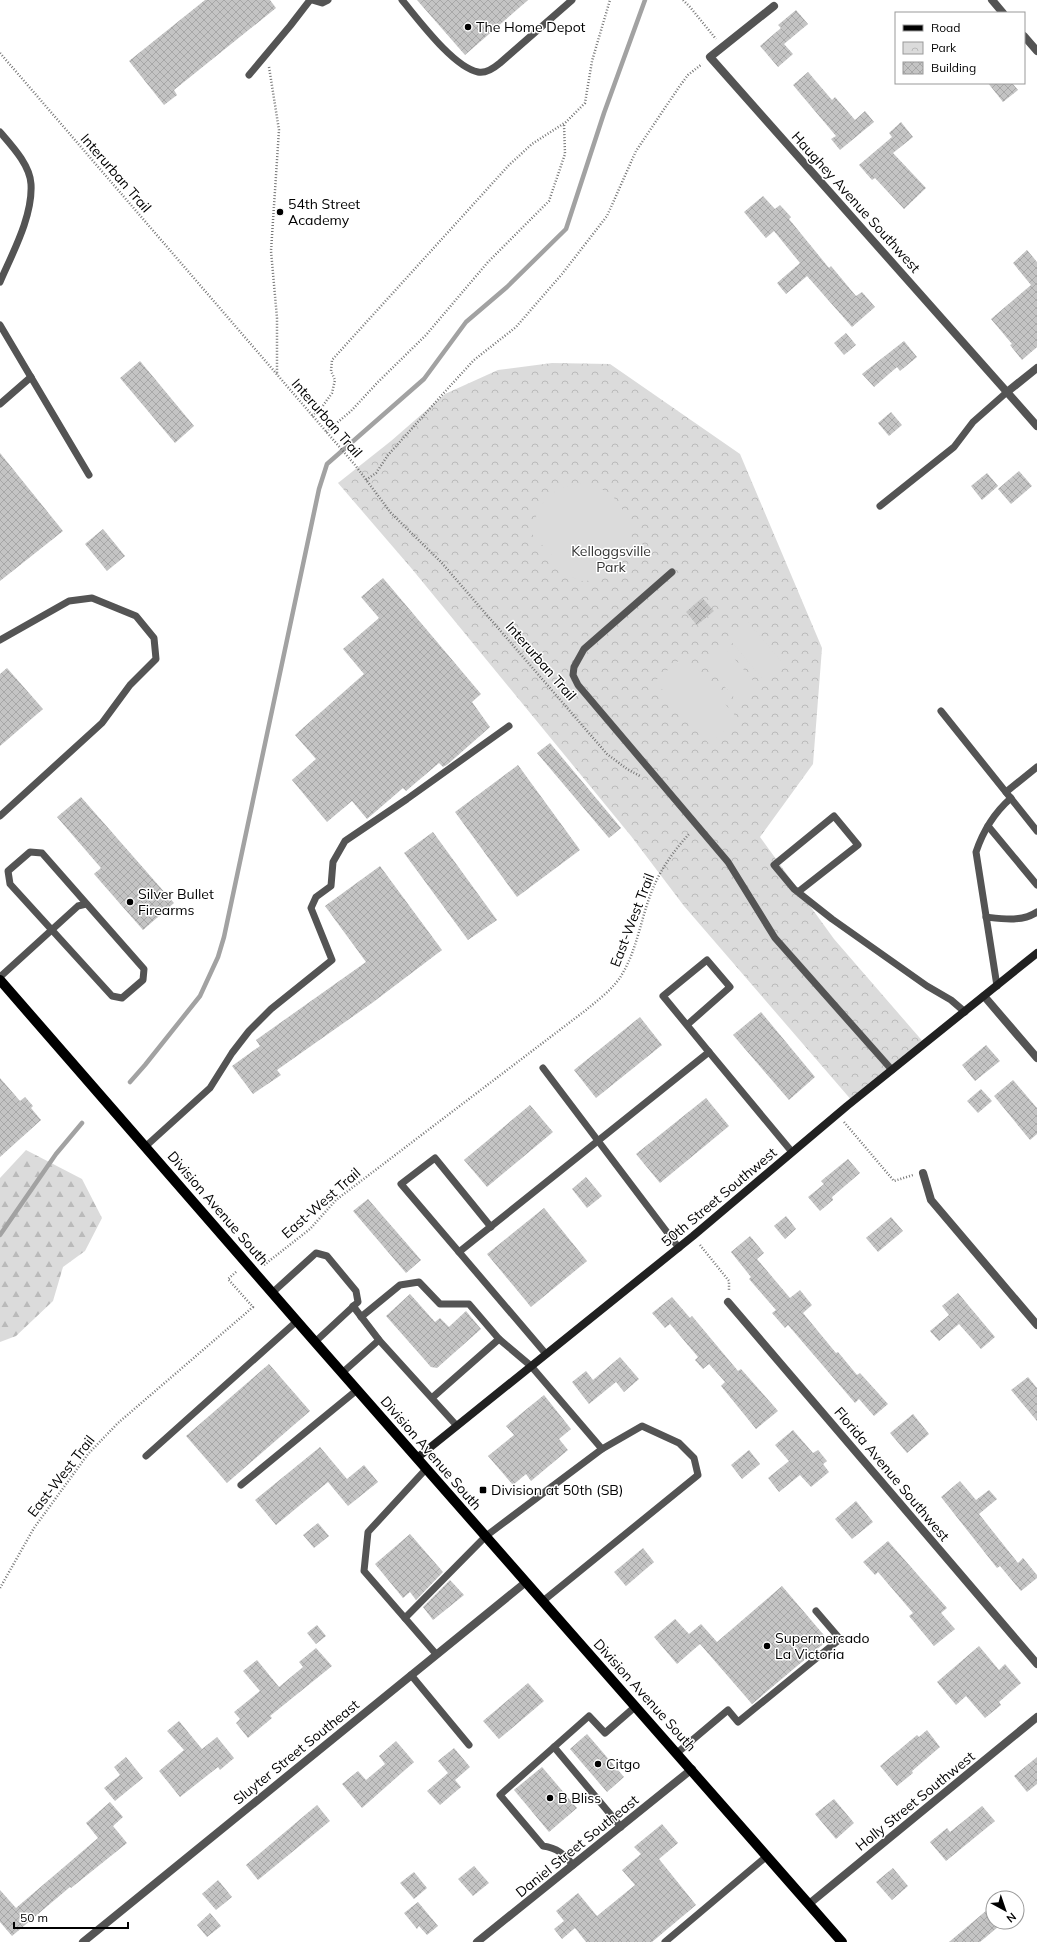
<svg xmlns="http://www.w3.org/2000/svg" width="1037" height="1942" font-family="Mulish,sans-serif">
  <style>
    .forest { fill: url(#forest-firs) }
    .park { fill: url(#park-crowns) }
    .pitch { fill: #dbdbdb }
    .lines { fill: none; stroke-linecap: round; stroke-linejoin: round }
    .stream { stroke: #a2a2a2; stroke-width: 4.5 }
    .building { fill: url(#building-cross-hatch) }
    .path { stroke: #767676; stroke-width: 2.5; stroke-dasharray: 1 2; stroke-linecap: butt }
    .lane { stroke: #545454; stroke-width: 7 }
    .street { stroke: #545454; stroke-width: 8 }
    .secondary { stroke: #212121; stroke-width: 8 }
    .primary { stroke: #000; stroke-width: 10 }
    .poi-dot { fill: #000; stroke: #fff; stroke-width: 1.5 }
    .labels { text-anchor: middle; stroke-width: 3; stroke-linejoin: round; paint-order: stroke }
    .poi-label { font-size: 14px; fill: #000; stroke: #fff; text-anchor: start }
    .street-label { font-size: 14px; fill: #000; stroke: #fff }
    .park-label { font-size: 14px; fill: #323232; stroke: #fff }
  </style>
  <defs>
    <pattern id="forest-firs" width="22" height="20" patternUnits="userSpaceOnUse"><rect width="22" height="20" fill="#dbdbdb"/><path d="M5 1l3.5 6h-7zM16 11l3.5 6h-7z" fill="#bababa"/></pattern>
    <pattern id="park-crowns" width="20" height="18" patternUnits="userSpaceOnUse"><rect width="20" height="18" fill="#dbdbdb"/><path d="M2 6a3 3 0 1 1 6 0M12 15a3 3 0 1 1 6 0" fill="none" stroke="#bababa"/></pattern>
    <pattern id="building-cross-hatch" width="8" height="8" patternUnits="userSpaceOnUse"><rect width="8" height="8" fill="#c4c4c4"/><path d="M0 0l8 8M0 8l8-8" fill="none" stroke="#a7a7a7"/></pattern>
  </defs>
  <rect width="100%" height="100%" fill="#fff"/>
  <!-- forest -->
  <polygon class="forest" points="26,1150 82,1179 102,1218 85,1251 63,1267 53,1301 16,1336 0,1342 0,1178"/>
  <!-- park -->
  <polygon class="park" points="552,363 610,364 740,454 822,648 813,764 760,837 834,939 925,1044 853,1102 684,906 631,836 412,569 338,483 391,441 445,394 498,370"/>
  <!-- pitch -->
  <g class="pitch">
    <path d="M586,483C620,493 626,511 633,543L591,579L585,582L572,577L531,533C539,500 551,486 586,483Z"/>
    <polygon points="747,621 782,662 763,679 728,638"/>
    <polygon points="721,643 756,684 737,701 702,660"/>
    <polygon points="684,656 738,719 709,744 655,681"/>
  </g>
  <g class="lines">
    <!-- stream -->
    <g class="stream">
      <polyline points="130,1082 145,1065 200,996 218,957 224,937 319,489 327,464 424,379 466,322 507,287 566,229 604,113 645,0"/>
      <polyline points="0,1235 56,1154 82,1123"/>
    </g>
  </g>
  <!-- building -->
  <g class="building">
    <polygon points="205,0 270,0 276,8 174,90 177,95 164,105 129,61"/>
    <polygon points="417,0 528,0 465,55"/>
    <polygon points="796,10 808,24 784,44 793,54 778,67 760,46 781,28 778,25"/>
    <polygon points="808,72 832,100 835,97 855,120 865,111 874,122 840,150 831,139 836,136 793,85"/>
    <polygon points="988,83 1012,83 1018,90 1003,102"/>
    <polygon points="901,122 913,137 893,153 926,188 904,209 875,178 872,180 859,165 892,137 889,133"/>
    <polygon points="763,196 775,209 780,205 791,217 789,219 829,268 831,266 856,296 862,292 875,307 852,327 807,276 786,294 777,283 800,263 774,231 766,238 744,212"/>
    <polygon points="1027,250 1037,262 1037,347 1022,360 1010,345 1012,344 991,319 1031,285 1013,263"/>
    <polygon points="846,333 856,345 844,355 834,343"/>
    <polygon points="904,341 917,357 900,371 897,367 874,387 862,374"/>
    <polygon points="140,361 194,426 175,443 120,378"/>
    <polygon points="891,412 902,425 889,436 878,423"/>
    <polygon points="0,453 63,531 0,581"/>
    <polygon points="1019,471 1032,486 1011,504 998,489"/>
    <polygon points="987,473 998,486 982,500 971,486"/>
    <polygon points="103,529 125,556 107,571 85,544"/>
    <polygon points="383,578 481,694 472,702 490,727 448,764 443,767 439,763 406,791 403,788 367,819 352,801 327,822 292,780 316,759 295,735 364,674 343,649 379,618 361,597"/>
    <polygon points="702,598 714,611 697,625 686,612"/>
    <polygon points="7,668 43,709 0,746 0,674"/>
    <polygon points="550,743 621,828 609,838 537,753"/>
    <polygon points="518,765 580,850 517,897 455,812"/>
    <polygon points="81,797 174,903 143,930 94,874 101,868 57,817"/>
    <polygon points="433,832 497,920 468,940 404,853"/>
    <polygon points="380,866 442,950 372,1003 277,1070 281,1075 253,1094 232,1066 260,1046 256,1040 366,962 325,906"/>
    <polygon points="761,1012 815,1077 789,1100 733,1035"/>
    <polygon points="640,1017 662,1045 596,1098 574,1070"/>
    <polygon points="986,1045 1000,1061 975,1081 962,1065"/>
    <polygon points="0,1078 20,1101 25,1097 33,1106 31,1108 41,1120 0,1157"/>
    <polygon points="1013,1080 1037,1108 1037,1134 1030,1140 994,1096"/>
    <polygon points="981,1089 992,1101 978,1113 967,1101"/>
    <polygon points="706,1098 729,1126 660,1183 636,1154"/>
    <polygon points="530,1105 553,1132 487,1187 464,1160"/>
    <polygon points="848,1159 860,1173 832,1197 833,1200 820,1211 808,1197 824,1184 821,1181"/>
    <polygon points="586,1177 602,1196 587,1208 572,1189"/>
    <polygon points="368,1199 421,1260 406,1273 353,1211"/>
    <polygon points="544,1208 587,1261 531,1307 487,1254"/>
    <polygon points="786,1216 796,1229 785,1239 774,1226"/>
    <polygon points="891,1217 903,1231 878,1252 866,1238"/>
    <polygon points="750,1236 764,1253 757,1259 790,1298 800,1290 812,1305 803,1313 836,1353 838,1352 857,1375 860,1373 888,1404 874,1416 859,1399 855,1403 788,1325 785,1328 772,1313 776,1310 749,1279 751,1277 731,1252"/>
    <polygon points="958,1293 995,1337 981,1349 959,1324 939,1341 930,1331 949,1315 942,1306"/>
    <polygon points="410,1294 435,1322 440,1318 449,1327 466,1311 481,1329 437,1368 431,1367 386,1316"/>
    <polygon points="672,1297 690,1318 692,1316 738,1371 741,1369 778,1411 756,1429 721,1386 725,1382 709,1364 703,1369 695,1360 698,1357 670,1324 665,1328 652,1313"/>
    <polygon points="620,1357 639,1379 624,1392 616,1382 589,1404 572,1382 586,1371 593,1380"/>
    <polygon points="269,1364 310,1411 227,1483 186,1436"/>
    <polygon points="1028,1377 1037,1388 1037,1421 1011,1390"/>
    <polygon points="544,1395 571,1429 559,1439 568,1450 531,1481 526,1474 513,1485 488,1456 514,1435 506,1426"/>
    <polygon points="913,1414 929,1434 907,1453 890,1433"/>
    <polygon points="793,1430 813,1453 818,1450 827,1461 823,1464 829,1472 811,1487 800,1475 779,1492 768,1478 789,1461 775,1445"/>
    <polygon points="320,1447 347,1479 364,1465 378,1482 348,1506 328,1482 276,1525 255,1500"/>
    <polygon points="749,1450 760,1464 742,1479 731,1465"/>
    <polygon points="960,1481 976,1500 989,1490 997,1499 979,1514 1018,1563 1023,1558 1037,1575 1037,1578 1021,1591 1000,1566 997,1568 941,1497"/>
    <polygon points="856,1501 873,1522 852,1539 835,1519"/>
    <polygon points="318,1523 329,1536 314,1548 303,1535"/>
    <polygon points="410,1534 443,1572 416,1600 410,1592 403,1598 375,1564"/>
    <polygon points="888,1541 947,1608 941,1613 955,1629 934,1646 909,1616 913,1613 878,1572 875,1575 863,1562"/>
    <polygon points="643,1548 654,1562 626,1586 614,1572"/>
    <polygon points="450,1580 464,1595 433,1620 423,1607"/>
    <polygon points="782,1586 828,1640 752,1704 700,1644 677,1664 654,1637 675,1619 689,1634 701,1624 717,1642"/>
    <polygon points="317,1625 326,1636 316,1644 307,1633"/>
    <polygon points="979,1646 999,1670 1005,1664 1021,1683 999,1702 1001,1705 985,1718 966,1696 956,1705 937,1682"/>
    <polygon points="316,1648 332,1666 270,1716 272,1718 248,1738 236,1723 240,1719 234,1712 260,1691 243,1671 257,1660 279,1687 303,1667 299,1662"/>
    <polygon points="528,1683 544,1701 499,1739 483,1721"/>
    <polygon points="179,1721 202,1749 217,1737 234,1758 220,1770 218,1767 180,1797 159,1771 184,1750 167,1731"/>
    <polygon points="927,1730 940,1747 912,1771 913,1773 897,1786 880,1766 917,1735 919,1737"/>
    <polygon points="587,1734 624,1777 607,1792 570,1749"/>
    <polygon points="396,1741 414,1762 362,1808 342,1784 358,1771 366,1780 385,1764 379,1756"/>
    <polygon points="454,1748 470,1767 455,1780 461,1787 440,1805 427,1791 448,1773 438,1761"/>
    <polygon points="126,1757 143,1778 115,1801 104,1788 120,1775 114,1767"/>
    <polygon points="1037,1757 1037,1784 1027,1792 1014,1776"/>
    <polygon points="542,1767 577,1808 549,1832 514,1790"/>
    <polygon points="834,1799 854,1823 836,1839 815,1814"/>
    <polygon points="110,1802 123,1817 113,1826 127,1843 71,1888 70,1887 12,1936 0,1922 0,1890 16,1908 98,1838 86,1823"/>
    <polygon points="317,1805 330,1821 258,1880 246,1865"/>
    <polygon points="982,1806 995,1821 946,1861 930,1842 947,1828 950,1832"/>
    <polygon points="662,1824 678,1843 659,1859 696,1905 652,1942 586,1942 575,1928 562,1939 554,1929 564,1921 556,1911 578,1893 597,1916 635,1885 622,1870 641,1854 634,1847"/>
    <polygon points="474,1866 489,1883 473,1896 458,1879"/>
    <polygon points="893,1868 908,1886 892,1900 876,1882"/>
    <polygon points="414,1872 427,1888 414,1899 400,1883"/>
    <polygon points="218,1880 232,1897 216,1910 202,1894"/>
    <polygon points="418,1902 438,1926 427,1935 419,1926 417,1929 404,1913"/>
    <polygon points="993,1905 993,1922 1004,1922 980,1942 949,1942"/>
    <polygon points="210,1913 221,1926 207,1937 197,1925"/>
  </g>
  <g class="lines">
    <!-- path -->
    <g class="path">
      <polyline points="683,0 690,7 716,39"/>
      <polyline points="0,53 355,465 391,513 441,562 607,754 627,769 640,776"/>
      <polyline points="269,67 279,130 271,251 277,318 277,375"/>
      <polyline points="312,416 322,407 332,393 335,380 331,371 332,360 509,165 532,144 566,122 585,103 592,61 610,0"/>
      <polyline points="326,432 351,411 378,382 426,335 488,262 549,201 565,154 564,124"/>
      <polyline points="366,480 376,473 388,455 451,385 474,360 516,327 562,274 607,216 636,151 679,87 688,75 702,64"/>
      <polyline points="844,1122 894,1181 913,1175"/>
      <polyline points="700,1245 729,1281 729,1291"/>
      <path d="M264,1265L310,1229L336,1200L586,1010C598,1000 613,989 621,976C638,949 641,915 654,886C662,867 676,848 690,833"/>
      <polyline points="0,1588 34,1528 88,1454 118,1423 253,1307 228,1279 237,1271"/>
    </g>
    <!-- lane -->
    <g class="lane">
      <polyline points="312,0 322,3 328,0"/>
      <path d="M402,0C418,19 453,67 478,72C486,74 494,68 500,63L572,0"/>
      <polyline points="249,75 290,26 310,0"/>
      <path d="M0,132C12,146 30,165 31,184C33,216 12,254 0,282"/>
      <polyline points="0,325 89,475"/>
      <polyline points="0,404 31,377"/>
      <polyline points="880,506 954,447 973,422 1007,392"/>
      <polyline points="672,572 584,649 574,667 573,675 578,685 728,862 775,938 892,1070"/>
      <polyline points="0,640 69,601 92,598 136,616 154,638 156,659 130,685 102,723 0,816"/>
      <polyline points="941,711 1037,831"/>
      <polyline points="1006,792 1037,767"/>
      <polyline points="988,826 1037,885"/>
      <polygon points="30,852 42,853 144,969 143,980 122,998 112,996 10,884 8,871"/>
      <polyline points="798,892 858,845 834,816 774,865 794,889 832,919 927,986 951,1000 965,1012"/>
      <path d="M986,917C1003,919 1022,922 1037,912"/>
      <polyline points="0,977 78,906 86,904"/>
      <path d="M997,986L976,852C983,831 994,813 1011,798"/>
      <polyline points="687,1025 730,987 707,960 663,996 709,1052"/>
      <polyline points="543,1068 679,1248"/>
      <polyline points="146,1146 210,1088 232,1053 249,1031 271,1009 332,960 311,908 316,897 331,886 333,862 345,841 407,799 509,726"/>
      <polyline points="459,1252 401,1184 435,1158 491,1227"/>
      <polyline points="272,1293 316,1253 327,1256 356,1291 358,1302 315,1342"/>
      <polyline points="353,1306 379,1340 457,1426"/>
      <polyline points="361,1317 400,1285 419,1282 440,1304 469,1304 499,1339"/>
      <polyline points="546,1354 459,1252 709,1052 792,1152"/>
      <polyline points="342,1373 379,1340"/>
      <polyline points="433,1397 499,1339 531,1366 602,1449 642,1426 679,1443 694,1458 698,1475 543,1601"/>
      <polyline points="146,1456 297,1321"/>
      <polyline points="426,1469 368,1532 364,1571 436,1654"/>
      <polyline points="241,1485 357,1390"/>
      <polyline points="405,1618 486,1536 602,1449"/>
      <polyline points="411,1675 469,1745"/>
      <path d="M554,1747L500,1795L543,1846C557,1848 564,1854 573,1865"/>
      <polyline points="677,1753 728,1710 738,1722 840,1639 816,1611"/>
      <polyline points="621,1827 554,1747 589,1716 605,1733 636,1706"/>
      <polyline points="665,1942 767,1856"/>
    </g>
    <!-- street -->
    <g class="street">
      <polyline points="992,0 1003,13"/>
      <polyline points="774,6 710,57 1037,426"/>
      <polyline points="1024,36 1037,51"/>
      <polyline points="1007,392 1037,368"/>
      <polyline points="984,996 1037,1058"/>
      <polyline points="923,1173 931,1200 1037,1325"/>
      <polyline points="728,1302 1037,1664"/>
      <polyline points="809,1904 1037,1717"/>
      <polyline points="83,1942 526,1582"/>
      <polyline points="477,1942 692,1769"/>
    </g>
    <!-- secondary -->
    <polyline class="secondary" points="417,1458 693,1236 847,1106 1037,953"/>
    <!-- primary -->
    <polyline class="primary" points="0,980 315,1342 842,1942"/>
  </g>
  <!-- markers -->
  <g class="poi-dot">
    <circle cx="468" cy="27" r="4"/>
    <circle cx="280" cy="212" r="4"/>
    <circle cx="130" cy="902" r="4"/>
    <rect x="479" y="1486" width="8" height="8" rx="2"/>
    <circle cx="767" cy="1646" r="4"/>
    <circle cx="598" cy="1764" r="4"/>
    <circle cx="550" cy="1798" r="4"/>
  </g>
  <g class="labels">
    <!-- poi labels -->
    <g class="poi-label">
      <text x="476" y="32">The Home Depot</text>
      <text x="288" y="209">54th Street<tspan x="288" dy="16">Academy</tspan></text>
      <text x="138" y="899">Silver Bullet<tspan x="138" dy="16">Firearms</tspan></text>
      <text x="491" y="1495">Division at 50th (SB)</text>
      <text x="775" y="1643">Supermercado<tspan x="775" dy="16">La Victoria</tspan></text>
      <text x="606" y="1769">Citgo</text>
      <text x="558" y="1803">B Bliss</text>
    </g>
    <!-- street labels -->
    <g class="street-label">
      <text transform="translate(116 173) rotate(49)" y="5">Interurban Trail</text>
      <text transform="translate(856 202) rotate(48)" y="5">Haughey Avenue Southwest</text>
      <text transform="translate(327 418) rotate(49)" y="5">Interurban Trail</text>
      <text transform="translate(541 661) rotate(49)" y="5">Interurban Trail</text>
      <text transform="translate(632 920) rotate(-69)" y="5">East-West Trail</text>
      <text transform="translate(719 1197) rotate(-40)" y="5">50th Street Southwest</text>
      <text transform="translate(321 1203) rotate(-41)" y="5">East-West Trail</text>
      <text transform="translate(218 1208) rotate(49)" y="5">Division Avenue South</text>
      <text transform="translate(431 1453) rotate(49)" y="5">Division Avenue South</text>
      <text transform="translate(892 1474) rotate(50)" y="5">Florida Avenue Southwest</text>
      <text transform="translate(61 1476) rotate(-52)" y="5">East-West Trail</text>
      <text transform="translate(645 1695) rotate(48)" y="5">Division Avenue South</text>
      <text transform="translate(296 1752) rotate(-39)" y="5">Sluyter Street Southeast</text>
      <text transform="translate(915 1801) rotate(-39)" y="5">Holly Street Southwest</text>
      <text transform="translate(577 1846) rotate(-39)" y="5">Daniel Street Southeast</text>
    </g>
    <!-- park labels -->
    <g class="park-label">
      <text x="611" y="556">Kelloggsville<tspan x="611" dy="16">Park</tspan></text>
    </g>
  </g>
  <!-- legend -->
  <rect x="895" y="12" width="130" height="72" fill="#ffffff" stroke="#999999"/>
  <rect x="903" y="25" width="20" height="6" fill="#000000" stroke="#999999"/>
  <text x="931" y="32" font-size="12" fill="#000000">Road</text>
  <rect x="903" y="42" width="20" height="12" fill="url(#park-crowns)" stroke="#999999"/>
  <text x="931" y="52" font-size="12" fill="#000000">Park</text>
  <rect x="903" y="62" width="20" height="12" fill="url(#building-cross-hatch)" stroke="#999999"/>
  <text x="931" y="72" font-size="12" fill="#000000">Building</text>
  <!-- north arrow -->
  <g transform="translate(1005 1910) rotate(140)"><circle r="19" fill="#ffffff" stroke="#999999"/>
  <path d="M0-3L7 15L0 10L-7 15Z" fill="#000000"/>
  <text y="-6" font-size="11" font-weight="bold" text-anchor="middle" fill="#000000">N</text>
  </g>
  <!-- scale -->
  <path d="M14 1922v6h114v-6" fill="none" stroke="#000000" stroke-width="2"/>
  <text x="20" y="1922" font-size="12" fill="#000000" stroke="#ffffff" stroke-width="3" paint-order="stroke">50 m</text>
</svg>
